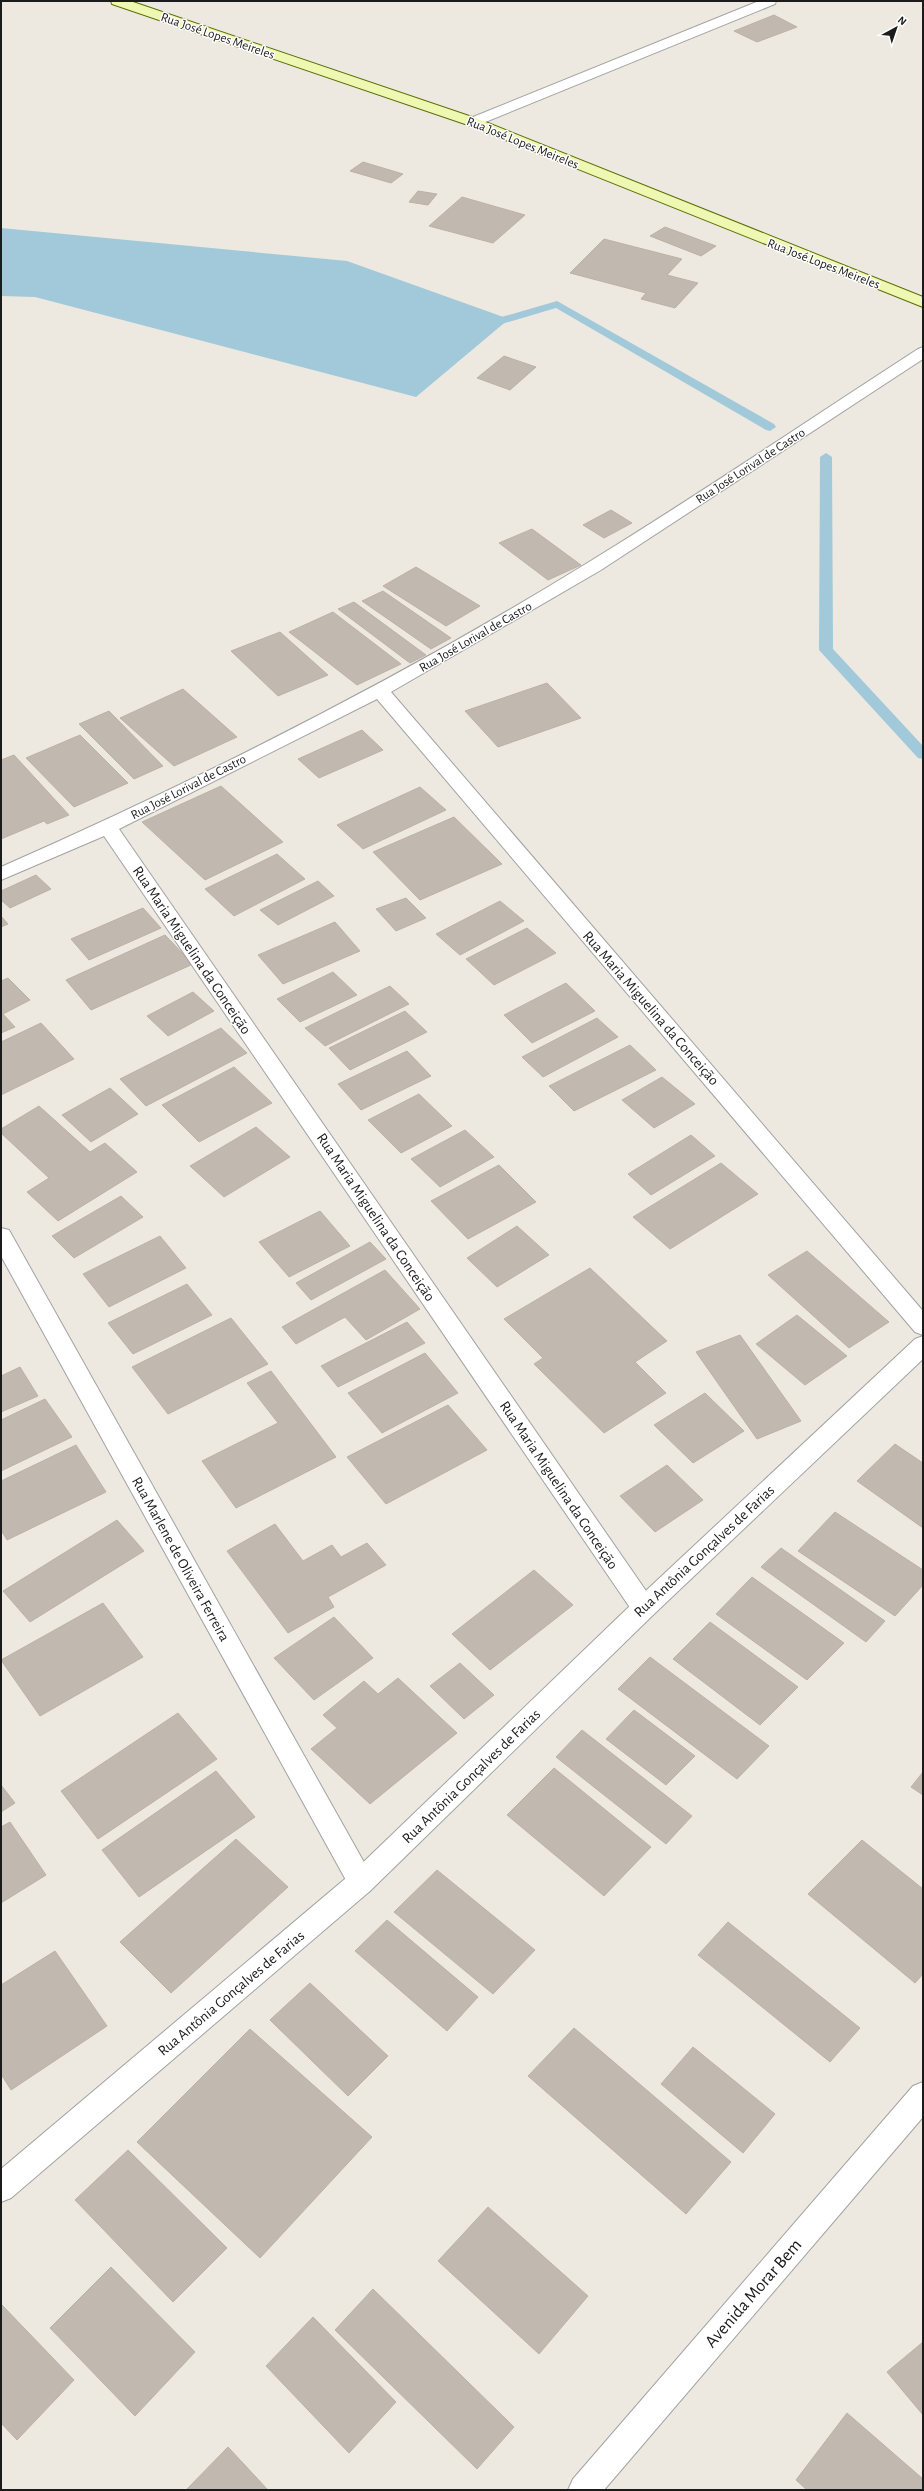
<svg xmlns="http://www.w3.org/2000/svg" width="924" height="2491" font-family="'Alegreya Sans',sans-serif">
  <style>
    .water { fill: #a1c9da }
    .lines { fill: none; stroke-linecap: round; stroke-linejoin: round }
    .stream { fill: #a1c9da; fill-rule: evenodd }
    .building { fill: #c1b8b0; stroke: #beb1a3 }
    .minor-casing { stroke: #a2a2a2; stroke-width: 2 }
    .tertiary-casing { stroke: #a2a2a2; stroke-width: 2 }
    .secondary-casing { stroke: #5b6e06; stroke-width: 2 }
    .minor { fill: #fff; fill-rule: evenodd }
    .tertiary { fill: #fff; fill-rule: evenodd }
    .secondary { fill: #eff8b3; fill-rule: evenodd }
    .labels { text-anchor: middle; stroke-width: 3; stroke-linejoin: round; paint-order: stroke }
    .far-street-label { font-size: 13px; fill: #1b1b1b; stroke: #fff }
    .street-label { font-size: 15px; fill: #1b1b1b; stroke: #fff }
    .near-street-label { font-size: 18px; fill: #1b1b1b; stroke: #fff }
  </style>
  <rect width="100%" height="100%" fill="#ede9e0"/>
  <!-- water -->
  <polygon class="water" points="1,228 347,261 509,319 416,397 35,297 1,296"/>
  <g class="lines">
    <!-- stream -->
    <g class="stream">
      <polygon points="557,301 774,424 776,427 770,431 766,430 556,308 485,329 479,325 481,323"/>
      <polygon points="826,453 832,457 833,649 923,746 923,759 918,758 819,650 820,457"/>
    </g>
  </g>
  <!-- building -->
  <g class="building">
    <polygon points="774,15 797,27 757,42 734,31"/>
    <polygon points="363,162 403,174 391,183 350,171"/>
    <polygon points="418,191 437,194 428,205 409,202"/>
    <polygon points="462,197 525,215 493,243 429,226"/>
    <polygon points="665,227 716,246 701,256 650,236"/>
    <polygon points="604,239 682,259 667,275 698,283 675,308 641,299 646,293 570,273"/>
    <polygon points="504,356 536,367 510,390 477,378"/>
    <polygon points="611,510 632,523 604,538 583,525"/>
    <polygon points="532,529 581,565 548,580 499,543"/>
    <polygon points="416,567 480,606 446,626 383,586"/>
    <polygon points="383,591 451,638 431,649 362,601"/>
    <polygon points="354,602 426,655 410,663 338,609"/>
    <polygon points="333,612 401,664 357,685 289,632"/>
    <polygon points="280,632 328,675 278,696 231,651"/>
    <polygon points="547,683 581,718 498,747 465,711"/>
    <polygon points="183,689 237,737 174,766 120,718"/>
    <polygon points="109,711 163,766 134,779 79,724"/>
    <polygon points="362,730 383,750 319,778 298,759"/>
    <polygon points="80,735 128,783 74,807 26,758"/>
    <polygon points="14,755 69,815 47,824 44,821 1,839 1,760"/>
    <polygon points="221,786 283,842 205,880 142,822"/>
    <polygon points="420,787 446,810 363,849 337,825"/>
    <polygon points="454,817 502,864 420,900 373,852"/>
    <polygon points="277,854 305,879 234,916 205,889"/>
    <polygon points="36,875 51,889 10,908 1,900 1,891"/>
    <polygon points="318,881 334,896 278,925 260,910"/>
    <polygon points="406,898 426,918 396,931 376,909"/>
    <polygon points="500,901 524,921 460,955 436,934"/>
    <polygon points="143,908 161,928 89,960 71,939"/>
    <polygon points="1,916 8,924 1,927"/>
    <polygon points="335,922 360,951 283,984 258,955"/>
    <polygon points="527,928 556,953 494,985 466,959"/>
    <polygon points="165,935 193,964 91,1010 66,980"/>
    <polygon points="333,972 357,995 300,1022 277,999"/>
    <polygon points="8,978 30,1000 3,1014 15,1027 1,1033 1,981"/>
    <polygon points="566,983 595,1011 532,1043 504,1015"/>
    <polygon points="390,986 409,1004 325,1046 305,1028"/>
    <polygon points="193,992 214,1011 168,1036 147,1016"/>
    <polygon points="405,1011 427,1032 350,1070 329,1048"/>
    <polygon points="597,1018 618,1037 543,1077 522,1057"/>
    <polygon points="41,1023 74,1059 1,1095 1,1042"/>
    <polygon points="221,1028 247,1053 146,1106 120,1079"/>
    <polygon points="630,1045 656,1070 574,1111 549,1086"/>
    <polygon points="407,1051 431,1076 361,1110 338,1084"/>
    <polygon points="234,1067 272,1103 199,1142 162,1105"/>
    <polygon points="662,1077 695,1104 654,1128 622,1100"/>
    <polygon points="110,1088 138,1114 91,1142 62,1115"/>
    <polygon points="419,1094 452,1126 401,1153 368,1120"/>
    <polygon points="39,1106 90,1152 105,1143 137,1172 58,1221 27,1192 49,1178 1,1133 1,1129"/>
    <polygon points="256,1127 290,1157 224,1197 190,1166"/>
    <polygon points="465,1130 494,1157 440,1187 411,1159"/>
    <polygon points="691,1135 715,1156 651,1195 628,1174"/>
    <polygon points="721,1163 758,1194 670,1249 633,1217"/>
    <polygon points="499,1165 536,1202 468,1239 431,1201"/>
    <polygon points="121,1196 143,1217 74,1258 52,1236"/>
    <polygon points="320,1211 350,1246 289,1277 259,1242"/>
    <polygon points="517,1226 549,1255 497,1287 467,1258"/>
    <polygon points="160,1236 186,1268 109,1307 83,1274"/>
    <polygon points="370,1242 386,1259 311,1300 296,1283"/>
    <polygon points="807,1251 889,1322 849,1348 768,1275"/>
    <polygon points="590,1268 667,1341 635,1362 666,1393 604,1433 534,1364 543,1358 504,1319"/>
    <polygon points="385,1270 420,1309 366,1340 345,1317 296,1344 282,1327"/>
    <polygon points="187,1284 212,1315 133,1354 108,1323"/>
    <polygon points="797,1315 847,1356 805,1385 756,1344"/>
    <polygon points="231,1318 268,1364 168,1414 132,1367"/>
    <polygon points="407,1322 425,1343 338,1387 321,1366"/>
    <polygon points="740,1335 801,1421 757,1439 696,1352"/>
    <polygon points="425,1353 458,1393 382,1433 348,1393"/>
    <polygon points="20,1367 38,1396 1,1412 1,1376"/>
    <polygon points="271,1371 336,1457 236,1508 202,1461 278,1423 247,1383"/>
    <polygon points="705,1393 744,1431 693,1463 654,1425"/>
    <polygon points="45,1399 72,1437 1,1471 1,1420"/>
    <polygon points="448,1405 487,1450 386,1504 347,1457"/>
    <polygon points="895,1444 923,1463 923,1528 857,1481"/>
    <polygon points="76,1445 106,1492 7,1540 1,1530 1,1481"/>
    <polygon points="667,1465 703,1500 655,1532 620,1496"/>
    <polygon points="835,1512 923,1570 923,1585 895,1616 798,1551"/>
    <polygon points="117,1520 144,1551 30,1622 3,1591"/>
    <polygon points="275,1524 303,1561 332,1545 341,1557 367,1543 386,1565 328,1597 334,1607 288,1633 227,1551"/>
    <polygon points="781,1548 885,1621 866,1642 761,1567"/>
    <polygon points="534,1570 573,1605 490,1670 452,1634"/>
    <polygon points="752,1577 844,1643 807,1680 716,1614"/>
    <polygon points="103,1603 143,1657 40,1716 1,1660"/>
    <polygon points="334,1617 373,1658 314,1700 274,1658"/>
    <polygon points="710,1622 798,1687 760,1725 673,1659"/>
    <polygon points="650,1657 769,1746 737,1779 618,1689"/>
    <polygon points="460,1663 494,1695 464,1719 430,1686"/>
    <polygon points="398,1678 457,1733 370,1804 311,1749 337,1728 323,1715 364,1681 378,1694"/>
    <polygon points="634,1710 695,1756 666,1785 606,1739"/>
    <polygon points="178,1713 217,1759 98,1839 61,1791"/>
    <polygon points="582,1730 692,1816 666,1844 556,1757"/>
    <polygon points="554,1768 651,1847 604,1896 507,1815"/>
    <polygon points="216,1771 255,1817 139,1897 102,1850"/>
    <polygon points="923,1772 923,1795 911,1787"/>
    <polygon points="1,1785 15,1803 1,1812"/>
    <polygon points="10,1822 46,1875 1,1903 1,1827"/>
    <polygon points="236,1839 288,1887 171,1993 120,1942"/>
    <polygon points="862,1840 923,1889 923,1974 915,1983 808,1894"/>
    <polygon points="437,1870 535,1950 493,1994 394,1912"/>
    <polygon points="387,1920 478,1997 447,2031 355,1951"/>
    <polygon points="728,1922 860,2028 830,2062 698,1955"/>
    <polygon points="55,1951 107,2026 11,2090 1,2074 1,1985"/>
    <polygon points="310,1983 388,2056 348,2096 270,2020"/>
    <polygon points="574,2028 731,2162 686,2214 528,2076"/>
    <polygon points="250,2029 372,2137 260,2258 137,2142"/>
    <polygon points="693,2047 775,2114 743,2153 661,2084"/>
    <polygon points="128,2150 227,2248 173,2302 75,2200"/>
    <polygon points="488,2207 588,2296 539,2354 438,2261"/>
    <polygon points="111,2267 195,2352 135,2416 50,2328"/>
    <polygon points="373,2289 514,2427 477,2469 335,2330"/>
    <polygon points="1,2304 74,2380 17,2440 1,2423"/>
    <polygon points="313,2317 396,2402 349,2453 266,2366"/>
    <polygon points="923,2342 923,2415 887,2372"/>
    <polygon points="847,2413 923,2479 923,2490 807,2490 796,2480"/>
    <polygon points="228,2447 268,2490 186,2490"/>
  </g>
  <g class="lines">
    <defs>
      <g id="minor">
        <polygon points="759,1 776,1 775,4 478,125 468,125 466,122 468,119"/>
        <path d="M923,347V359L601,570L391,692L923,1311V1335L915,1332L377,699L119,829L653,1601L656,1608L653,1615L644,1618L635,1615L104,836L1,880V867C203,778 401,678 589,562C700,494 808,420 918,349Z"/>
        <polygon points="1,1228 9,1230 370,1873 374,1882 370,1891 361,1894 352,1891 1,1256"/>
        <polygon points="923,2082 923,2117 604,2490 568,2490 573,2479 913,2086"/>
      </g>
      <polygon id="tertiary" points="923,1336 923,1359 653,1615 370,1891 11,2198 1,2202 1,2169 352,1873 635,1601 915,1339"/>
      <polygon id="secondary" points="111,1 130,1 478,119 923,297 923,307 468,125 112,4"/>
    </defs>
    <!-- minor casing -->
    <use href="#minor" class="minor-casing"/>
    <!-- tertiary casing -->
    <use href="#tertiary" class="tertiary-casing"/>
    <!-- secondary casing -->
    <use href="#secondary" class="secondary-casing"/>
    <!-- minor -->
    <use href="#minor" class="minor"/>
    <!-- tertiary -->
    <use href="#tertiary" class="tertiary"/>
    <!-- secondary -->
    <use href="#secondary" class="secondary"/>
  </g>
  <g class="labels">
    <!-- far-street labels -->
    <g class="far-street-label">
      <text transform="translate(218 35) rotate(19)" y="5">Rua José Lopes Meireles</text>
      <text transform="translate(523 142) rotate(22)" y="5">Rua José Lopes Meireles</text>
      <text transform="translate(824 263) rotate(21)" y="5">Rua José Lopes Meireles</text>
      <text transform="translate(750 465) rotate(-33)" y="5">Rua José Lorival de Castro</text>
      <text transform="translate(475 636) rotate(-30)" y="5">Rua José Lorival de Castro</text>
      <text transform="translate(188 786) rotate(-27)" y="5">Rua José Lorival de Castro</text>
    </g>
    <!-- street labels -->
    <g class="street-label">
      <text transform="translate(192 950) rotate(56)" y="5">Rua Maria Miguelina da Conceição</text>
      <text transform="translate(651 1008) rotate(49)" y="5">Rua Maria Miguelina da Conceição</text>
      <text transform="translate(376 1217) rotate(56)" y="5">Rua Maria Miguelina da Conceição</text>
      <text transform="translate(559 1485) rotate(56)" y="5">Rua Maria Miguelina da Conceição</text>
      <text transform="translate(704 1551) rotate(-43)" y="5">Rua Antônia Gonçalves de Farias</text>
      <text transform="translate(181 1559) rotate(61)" y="5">Rua Marlene de Oliveira Ferreira</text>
      <text transform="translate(471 1776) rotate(-44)" y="5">Rua Antônia Gonçalves de Farias</text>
      <text transform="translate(231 1993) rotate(-40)" y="5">Rua Antônia Gonçalves de Farias</text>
    </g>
    <!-- near-street labels -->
    <g class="near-street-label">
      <text transform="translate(753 2293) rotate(-49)" y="6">Avenida Morar Bem</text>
    </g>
  </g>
  <!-- border -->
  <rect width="924" height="2491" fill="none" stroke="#1b1b1b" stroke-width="4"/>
  <!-- north arrow -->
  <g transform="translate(896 28) rotate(40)" stroke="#ffffff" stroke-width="3" paint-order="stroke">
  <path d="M0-3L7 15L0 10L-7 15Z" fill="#1b1b1b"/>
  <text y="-6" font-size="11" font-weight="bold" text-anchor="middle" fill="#1b1b1b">N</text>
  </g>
</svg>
